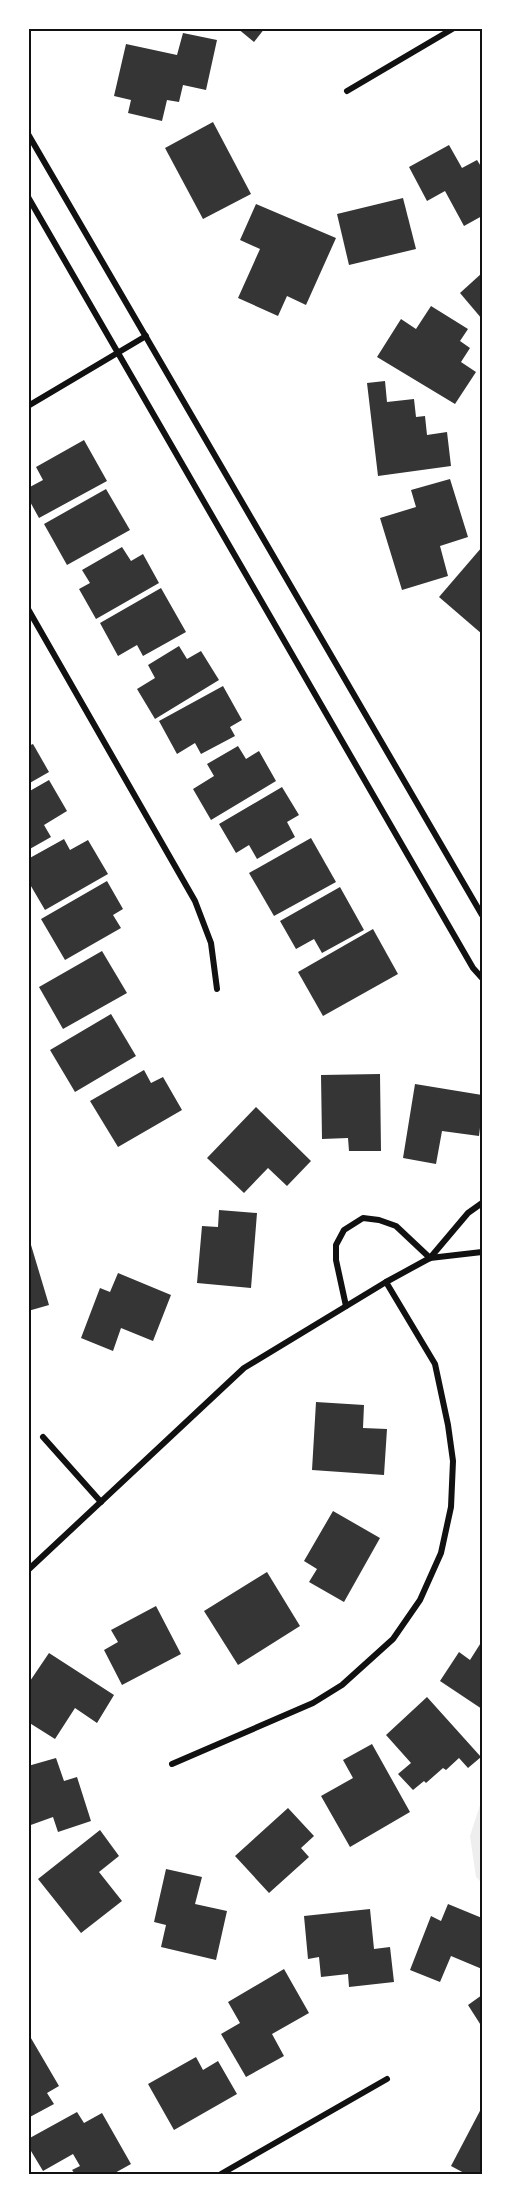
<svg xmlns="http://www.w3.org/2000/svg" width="511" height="2203" font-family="Jost,sans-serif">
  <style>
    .green { fill: #eee }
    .building { fill: #353535 }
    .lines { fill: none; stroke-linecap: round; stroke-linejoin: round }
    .minor { stroke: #111; stroke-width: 6 }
    .neatline { fill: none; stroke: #111; stroke-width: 2 }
  </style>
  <rect width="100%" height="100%" fill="#fff"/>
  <!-- green -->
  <polygon class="green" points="482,1799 482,1883 476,1877 470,1836"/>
  <!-- building -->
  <g class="building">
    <polygon points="237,28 265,28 254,42"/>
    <polygon points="183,33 217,40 206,90 183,85 179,102 167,100 162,121 128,113 131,100 114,96 126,44 177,55"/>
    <polygon points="213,122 251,194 203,219 165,148"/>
    <polygon points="449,145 462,168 477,160 482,168 482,216 464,226 445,191 427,201 409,167"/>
    <polygon points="403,198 416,249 349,265 337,214"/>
    <polygon points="256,204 336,238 306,305 287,296 278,316 238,298 260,249 240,240"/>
    <polygon points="482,273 482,319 460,293"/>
    <polygon points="431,306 468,329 460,341 470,348 461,362 476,372 455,404 377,357 401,319 416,329"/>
    <polygon points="385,381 387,402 414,399 416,417 425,416 427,435 447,432 451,466 378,476 367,383"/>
    <polygon points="84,440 107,481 39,518 28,498 28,488 43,480 36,467"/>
    <polygon points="450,479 468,537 440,546 448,576 402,590 380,518 416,507 411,490"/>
    <polygon points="106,489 130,530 67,565 44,524"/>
    <polygon points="122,547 131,561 143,554 159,583 96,619 79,589 90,583 82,570"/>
    <polygon points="482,547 482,634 439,597"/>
    <polygon points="161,588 186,632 143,656 137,645 118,656 100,623"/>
    <polygon points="179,646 187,659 201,651 219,680 155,719 137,689 155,678 148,665"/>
    <polygon points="223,686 242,720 230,727 235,736 201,754 195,743 177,754 159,721"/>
    <polygon points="33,744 49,772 28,784 28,746"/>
    <polygon points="238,746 246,759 259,751 276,781 211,820 193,789 214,776 207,764"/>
    <polygon points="49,780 67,811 44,825 51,837 28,850 28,792"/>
    <polygon points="282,787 299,815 287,822 295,837 257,859 249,845 236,853 219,824"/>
    <polygon points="311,838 336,882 274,916 249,873"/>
    <polygon points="64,839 70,850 88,840 108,874 45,910 28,881 28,859"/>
    <polygon points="107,881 123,909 113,915 121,928 65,960 41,919"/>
    <polygon points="340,887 364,930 322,953 314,939 296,949 280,921"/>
    <polygon points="373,929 398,974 323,1016 298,972"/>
    <polygon points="102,951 127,993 63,1029 39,987"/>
    <polygon points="111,1014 136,1056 75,1092 50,1050"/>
    <polygon points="144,1070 151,1083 163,1077 182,1110 118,1147 90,1101"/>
    <polygon points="380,1074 381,1151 349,1151 348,1138 322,1139 321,1075"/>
    <polygon points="415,1084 482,1095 482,1111 479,1136 442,1131 436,1164 403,1158"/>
    <polygon points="256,1107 311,1161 287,1186 268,1168 244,1193 207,1158"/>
    <polygon points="219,1210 257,1213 251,1288 197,1283 202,1226 218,1227"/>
    <polygon points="31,1245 49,1305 28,1311 28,1246"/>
    <polygon points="118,1273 171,1295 153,1341 121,1328 113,1351 81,1338 100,1288 110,1292"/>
    <polygon points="316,1402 364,1405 363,1428 387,1429 384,1475 312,1470"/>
    <polygon points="333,1511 380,1538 344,1602 309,1582 317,1569 304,1561"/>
    <polygon points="267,1572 300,1626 238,1665 204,1611"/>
    <polygon points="156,1606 181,1654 122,1685 104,1650 118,1642 111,1630"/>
    <polygon points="482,1641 482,1709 440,1681 459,1652 470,1660"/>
    <polygon points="49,1653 114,1695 97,1723 75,1708 55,1739 28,1722 28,1684"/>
    <polygon points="427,1697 481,1757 468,1768 459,1758 446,1770 443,1768 426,1783 424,1781 413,1790 398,1774 411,1763 386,1735"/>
    <polygon points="372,1744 410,1812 350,1847 321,1796 353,1778 343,1760"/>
    <polygon points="56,1758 64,1781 77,1777 91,1821 58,1832 53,1817 28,1826 28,1766"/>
    <polygon points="288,1808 314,1836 301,1848 309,1857 269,1893 235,1856"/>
    <polygon points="100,1830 119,1856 99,1872 122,1901 81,1933 38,1879"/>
    <polygon points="166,1869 202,1877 195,1904 227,1911 216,1960 161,1947 166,1925 154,1922"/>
    <polygon points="448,1904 482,1918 482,1969 451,1956 440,1982 410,1970 431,1916 441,1921"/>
    <polygon points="370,1909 374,1949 390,1947 394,1982 349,1987 348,1974 321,1977 319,1957 308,1959 304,1916"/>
    <polygon points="284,1969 309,2013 272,2034 284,2056 246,2077 221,2034 240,2023 228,2002"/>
    <polygon points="482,1995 482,2027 468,2005"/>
    <polygon points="28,2033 59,2086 47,2093 54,2104 28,2118"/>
    <polygon points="196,2057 203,2070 218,2061 237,2094 174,2130 148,2084"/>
    <polygon points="482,2107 482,2174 466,2174 451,2166"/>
    <polygon points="77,2112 84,2123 102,2113 131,2164 113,2174 75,2174 72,2170 80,2166 73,2154 43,2171 28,2146 28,2139"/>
  </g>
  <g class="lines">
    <!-- minor -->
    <g class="minor">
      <polyline points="347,91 454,28"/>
      <polyline points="28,134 482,915"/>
      <polyline points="28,197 473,968 482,978"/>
      <polyline points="28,406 146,336"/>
      <polyline points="28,609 195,901 211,943 217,989"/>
      <polyline points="430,1258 468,1213 482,1203"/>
      <polyline points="346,1306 336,1260 336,1245 344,1230 363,1218 379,1220 396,1226 430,1258"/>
      <polyline points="43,1437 101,1502"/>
      <polyline points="28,1570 244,1368 386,1282 430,1258 482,1252"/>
      <polyline points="172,1764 313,1703 342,1685 393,1639 420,1600 441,1553 451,1507 453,1461 448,1425 435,1364 386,1282"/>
      <polyline points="221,2174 387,2079"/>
    </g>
  </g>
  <!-- border -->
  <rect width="511" height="2203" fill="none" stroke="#ffffff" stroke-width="60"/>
  <rect x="30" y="30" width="451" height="2143" class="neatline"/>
</svg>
